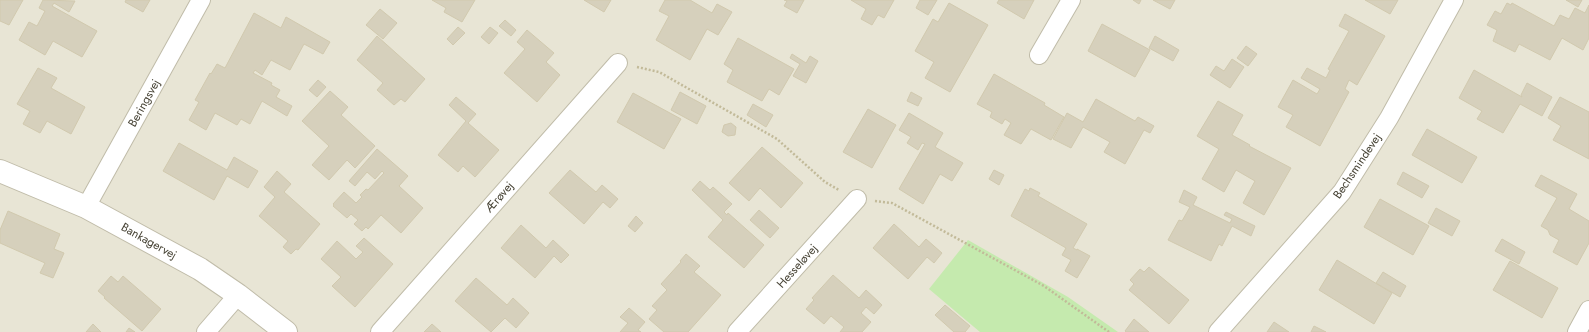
<svg xmlns="http://www.w3.org/2000/svg" width="1589" height="332" font-family="Jost,sans-serif">
  <style>
    .residential { fill: #e8e5d5 }
    .green { fill: #c5eaae }
    .building { fill: #d6d0bc; stroke: #d1c9ae }
    .lines { fill: none; stroke-linecap: round; stroke-linejoin: round }
    .minor-casing { stroke: #c0bca9; stroke-width: 20 }
    .tertiary-casing { stroke: #c0bca9; stroke-width: 24 }
    .path { stroke: #c2ba99; stroke-width: 2.5; stroke-dasharray: 2 2; stroke-linecap: butt }
    .minor { stroke: #fff; stroke-width: 18 }
    .tertiary { stroke: #fff; stroke-width: 22 }
    .labels { text-anchor: middle; stroke-width: 3.5; stroke-linejoin: round; paint-order: stroke }
    .street-label { font-size: 12px; fill: #474335; stroke: #fff }
  </style>
  <rect width="100%" height="100%" fill="#f4f2e7"/>
  <!-- residential -->
  <rect class="residential" x="0" y="0" width="1589" height="332"/>
  <!-- green -->
  <polygon class="green" points="968,240 1068,297 1118,332 980,332 929,289"/>
  <!-- building -->
  <g class="building">
    <polygon points="0,0 23,0 9,25 0,21"/>
    <polygon points="43,0 75,1 69,12 54,3 52,6 97,31 82,57 53,41 45,55 19,40 29,22 37,26 45,11 39,8"/>
    <polygon points="126,0 150,0 143,12 125,2"/>
    <polygon points="432,0 475,0 462,22 444,12 446,8"/>
    <polygon points="584,0 611,0 604,12"/>
    <polygon points="665,0 690,0 712,13 717,4 732,12 718,35 707,29 690,60 656,40 669,16 659,11"/>
    <polygon points="784,0 804,0 797,13 784,6 787,1"/>
    <polygon points="851,0 894,0 884,18 878,15 872,25 861,19 866,9"/>
    <polygon points="920,0 937,0 928,15 916,8"/>
    <polygon points="999,0 1034,0 1024,19 997,3"/>
    <polygon points="1133,0 1141,0 1139,4"/>
    <polygon points="1153,0 1175,0 1170,9"/>
    <polygon points="1365,0 1398,0 1390,14"/>
    <polygon points="1566,0 1582,0 1578,7"/>
    <polygon points="949,3 988,25 950,92 925,78 934,62 915,51 933,19 938,22"/>
    <polygon points="1507,3 1511,5 1512,3 1554,26 1560,15 1569,19 1575,8 1585,13 1589,5 1589,38 1583,50 1562,38 1550,60 1519,44 1515,52 1493,41 1497,30 1487,25 1495,11 1501,14"/>
    <polygon points="380,9 397,23 383,39 366,25"/>
    <polygon points="254,13 281,28 286,17 330,42 323,54 304,44 290,70 271,60 262,75 255,70 253,73 272,83 271,85 280,90 276,97 292,106 287,116 262,101 250,124 241,119 237,125 215,113 206,130 189,120 199,102 195,100 210,73 211,74 217,64 225,68"/>
    <polygon points="1345,14 1385,36 1357,85 1349,80 1345,89 1349,92 1320,146 1286,127 1293,115 1278,107 1293,80 1317,94 1320,89 1301,78 1307,68 1326,78 1330,70 1328,69 1349,31 1339,26"/>
    <polygon points="505,20 516,30 511,36 499,26"/>
    <polygon points="1102,24 1150,50 1135,77 1088,51"/>
    <polygon points="458,27 465,33 453,45 447,39"/>
    <polygon points="490,27 498,33 489,44 481,37"/>
    <polygon points="527,30 554,53 546,62 560,75 537,102 504,73 525,49 517,42"/>
    <polygon points="377,36 425,79 405,102 401,99 394,105 377,90 383,83 357,60"/>
    <polygon points="1155,36 1179,50 1173,61 1149,48"/>
    <polygon points="738,38 794,69 779,95 769,89 762,101 727,82 733,70 724,64"/>
    <polygon points="1246,46 1257,54 1248,66 1237,58"/>
    <polygon points="792,54 806,63 810,56 818,61 806,83 793,76 800,64 790,58"/>
    <polygon points="1232,59 1244,67 1230,88 1210,75 1216,66 1224,71"/>
    <polygon points="38,68 57,78 51,88 85,107 71,134 47,121 40,133 23,124 30,111 17,104"/>
    <polygon points="1474,70 1522,97 1521,95 1527,83 1552,97 1542,116 1520,104 1503,133 1477,119 1482,111 1459,98"/>
    <polygon points="994,74 1045,103 1044,105 1064,117 1051,140 1031,129 1021,144 1004,135 1011,123 1005,119 1002,124 990,117 992,112 977,104"/>
    <polygon points="318,80 326,87 317,97 309,90"/>
    <polygon points="330,91 348,107 341,115 375,146 355,168 347,160 329,180 312,165 329,146 302,121"/>
    <polygon points="680,92 706,106 697,124 671,110"/>
    <polygon points="911,92 922,98 918,106 907,101"/>
    <polygon points="633,93 681,119 664,149 617,122"/>
    <polygon points="456,97 476,114 468,123 499,150 475,177 463,166 458,172 438,155 466,121 449,105"/>
    <polygon points="1560,97 1589,112 1589,159 1553,140 1561,126 1548,118"/>
    <polygon points="1096,99 1135,121 1138,117 1154,126 1150,133 1144,130 1125,164 1104,152 1110,142 1083,127 1071,148 1053,139 1067,113 1083,122"/>
    <polygon points="1218,101 1243,115 1232,135 1250,145 1249,146 1291,168 1264,215 1243,203 1255,181 1236,170 1224,192 1202,179 1219,149 1197,136"/>
    <polygon points="753,104 773,115 766,127 747,115"/>
    <polygon points="868,109 896,125 872,168 843,152"/>
    <polygon points="909,113 943,133 935,147 963,163 952,181 940,174 923,204 899,189 925,144 922,143 918,150 907,143 911,137 899,130"/>
    <polygon points="731,123 736,127 735,135 728,136 722,132 724,125"/>
    <polygon points="1427,129 1477,157 1462,183 1412,155"/>
    <polygon points="179,143 227,170 234,157 258,171 248,188 227,176 214,200 163,171"/>
    <polygon points="762,147 803,183 781,208 760,188 749,201 729,183"/>
    <polygon points="377,149 408,176 399,186 423,208 401,233 381,215 368,229 366,227 362,231 354,224 358,220 351,214 347,218 333,206 334,205 333,204 344,192 356,203 362,197 360,195 366,189 368,190 384,173 382,171 375,179 367,172 355,186 349,181"/>
    <polygon points="570,170 596,192 602,185 618,199 610,208 603,202 584,224 549,193"/>
    <polygon points="994,170 1004,175 999,185 989,179"/>
    <polygon points="277,171 291,184 284,192 320,224 298,250 296,249 291,254 283,247 288,241 259,216 275,197 264,187"/>
    <polygon points="1403,172 1429,186 1422,198 1397,184"/>
    <polygon points="1541,175 1577,194 1569,209 1589,221 1589,243 1577,265 1553,252 1559,240 1550,235 1548,230 1541,226 1557,198 1535,186"/>
    <polygon points="700,181 710,190 713,187 732,204 724,212 727,215 728,213 764,245 744,268 708,237 723,220 692,190"/>
    <polygon points="1030,188 1040,193 1038,196 1087,224 1073,248 1077,250 1077,249 1090,256 1077,278 1065,271 1071,260 1062,255 1066,248 1011,216 1025,189 1029,191"/>
    <polygon points="1184,190 1197,197 1193,205 1230,223 1232,219 1224,215 1226,212 1255,226 1251,236 1232,226 1222,246 1219,244 1211,261 1168,240 1179,220 1182,221 1190,207 1179,202"/>
    <polygon points="1380,199 1429,226 1413,255 1364,227"/>
    <polygon points="1436,208 1460,221 1452,236 1428,223"/>
    <polygon points="759,210 779,228 770,238 750,220"/>
    <polygon points="8,211 60,234 54,249 64,253 53,278 40,273 45,263 0,243 0,230"/>
    <polygon points="636,216 643,223 635,232 628,226"/>
    <polygon points="894,224 919,247 926,239 942,253 934,263 927,257 908,279 873,248"/>
    <polygon points="521,225 546,248 553,240 569,255 561,263 554,256 535,278 501,248"/>
    <polygon points="364,238 393,264 355,307 332,286 341,277 321,259 337,241 356,259 363,252 356,246"/>
    <polygon points="1502,239 1525,252 1519,264 1495,251"/>
    <polygon points="686,254 700,266 694,272 721,295 688,332 664,332 649,319 657,310 652,306 667,290 661,284 681,262 680,261"/>
    <polygon points="1337,260 1392,293 1374,324 1319,290"/>
    <polygon points="1510,261 1558,288 1542,318 1493,290"/>
    <polygon points="1149,267 1189,300 1169,324 1129,290 1134,284 1130,280 1140,269 1144,272"/>
    <polygon points="1383,272 1406,286 1400,297 1376,283"/>
    <polygon points="833,275 859,298 866,290 882,305 874,314 866,307 861,313 871,322 862,332 840,332 844,327 831,316 824,324 806,309 814,300 812,298"/>
    <polygon points="111,276 118,282 123,276 161,309 142,331 104,298 105,297 98,291"/>
    <polygon points="476,278 507,305 513,298 529,313 516,328 505,318 491,332 455,301"/>
    <polygon points="945,305 970,326 965,332 954,332 935,315"/>
    <polygon points="629,308 645,322 638,330 641,332 620,332 628,323 620,317"/>
    <polygon points="1134,319 1149,332 1126,332 1125,331"/>
    <polygon points="1274,322 1289,332 1267,332"/>
    <polygon points="93,324 101,332 86,332"/>
    <polygon points="432,324 441,332 424,332"/>
    <polygon points="1314,326 1326,332 1311,332"/>
    <polygon points="129,328 135,332 126,332"/>
  </g>
  <g class="lines">
    <defs>
      <g id="minor">
        <polyline points="1039,55 1071,0"/>
        <polyline points="86,207 201,0"/>
        <polyline points="206,332 238,295"/>
        <polyline points="380,332 618,63"/>
        <polyline points="737,332 857,199"/>
        <polyline points="1218,332 1342,192 1389,118 1454,0"/>
        <polyline points="1577,332 1589,310"/>
      </g>
      <polyline id="tertiary" points="0,171 86,207 200,269 238,295 286,332"/>
    </defs>
    <!-- minor casing -->
    <use href="#minor" class="minor-casing"/>
    <!-- tertiary casing -->
    <use href="#tertiary" class="tertiary-casing"/>
    <!-- path -->
    <g class="path">
      <polyline points="637,67 659,72 777,139 825,182 839,190"/>
      <polyline points="875,201 892,203 1044,286 1109,332"/>
    </g>
    <!-- minor -->
    <use href="#minor" class="minor"/>
    <!-- tertiary -->
    <use href="#tertiary" class="tertiary"/>
  </g>
  <g class="labels">
    <!-- street labels -->
    <g class="street-label">
      <text transform="translate(144 103) rotate(-61)" y="4">Beringsvej</text>
      <text transform="translate(1357 166) rotate(-56)" y="4">Bechsmindevej</text>
      <text transform="translate(499 197) rotate(-49)" y="4">Ærøvej</text>
      <text transform="translate(149 241) rotate(29)" y="4">Bankagervej</text>
      <text transform="translate(797 266) rotate(-48)" y="4">Hesseløvej</text>
    </g>
  </g>
</svg>
